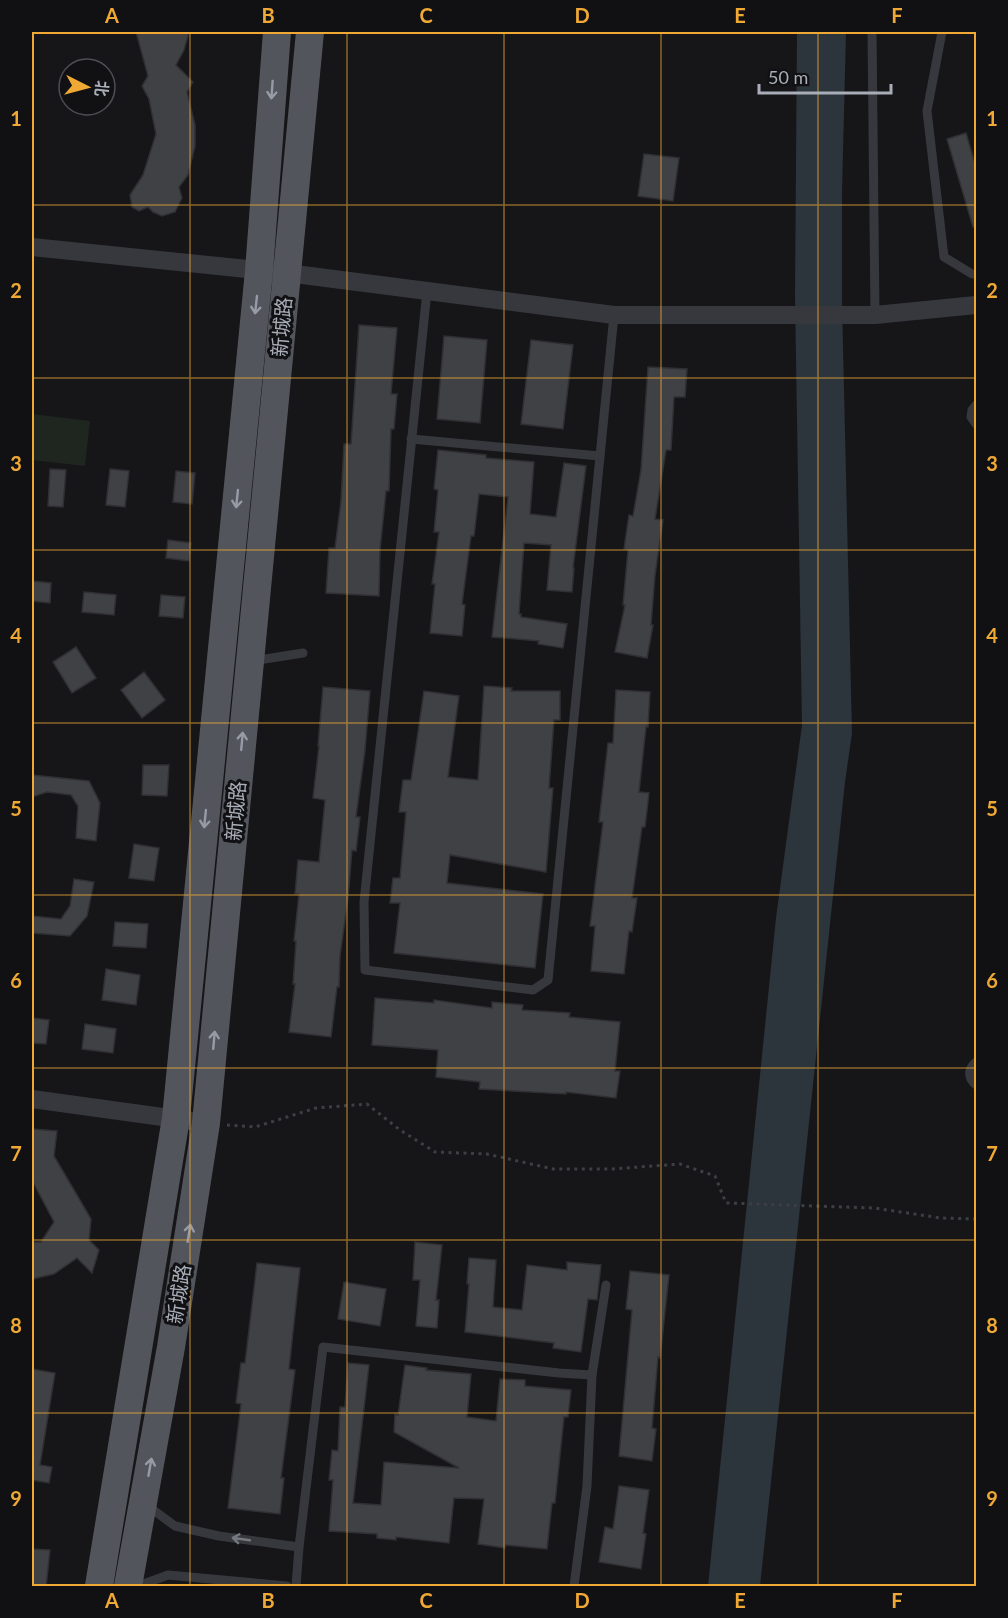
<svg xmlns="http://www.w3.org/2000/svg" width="1008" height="1618" font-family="Lato,'Noto Sans SC',sans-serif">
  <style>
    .green { fill: #1e261f }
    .water { fill: #2c353c }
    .building { fill: #404145; stroke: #303034; stroke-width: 1.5 }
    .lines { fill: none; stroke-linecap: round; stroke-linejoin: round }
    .path { stroke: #3d3f44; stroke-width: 3; stroke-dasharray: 3 4.5; stroke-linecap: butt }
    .service { stroke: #37383d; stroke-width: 9 }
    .minor { stroke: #37383d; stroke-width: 18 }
    .primary { stroke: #53555c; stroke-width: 28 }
    .oneway { stroke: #979ba6 }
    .oneway2 { stroke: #757881 }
    .grid { fill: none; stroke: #f0a935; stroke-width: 1.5; stroke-opacity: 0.55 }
    .labels { text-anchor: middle; stroke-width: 6; stroke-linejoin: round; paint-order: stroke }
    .street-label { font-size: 20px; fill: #a8adb8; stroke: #111113 }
    .neatline { fill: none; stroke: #f0a935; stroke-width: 2 }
    .grid-label { font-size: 20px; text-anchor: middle; font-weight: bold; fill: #f0a935 }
  </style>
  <rect width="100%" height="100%" fill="#161618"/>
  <!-- green -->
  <polygon class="green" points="32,414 90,421 85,466 32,460"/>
  <!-- water -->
  <polygon class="water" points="797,32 846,32 842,192 842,304 852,733 845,782 760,1586 708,1586 776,918 802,725 795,296"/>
  <!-- building -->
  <g class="building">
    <polygon points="136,32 189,32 184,50 176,65 193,82 187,92 195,125 195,146 188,175 179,187 182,198 175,212 162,216 153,212 148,207 139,211 132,207 130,195 143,175 156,134 149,99 142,86 148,76"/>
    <polygon points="966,133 976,167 976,227 973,227 947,139"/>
    <polygon points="644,154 679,158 673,201 638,196"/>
    <polygon points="359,325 397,328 391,394 397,394 394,429 391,429 389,491 386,491 380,550 379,596 326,593 329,548 335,548 341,501 344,444 351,444"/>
    <polygon points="444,336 487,340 480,423 437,419"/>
    <polygon points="531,340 573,345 563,429 521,424"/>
    <polygon points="648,367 687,369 685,397 674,397 671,450 666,450 655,519 663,520 655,575 651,625 653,625 647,658 615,652 625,605 623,605 628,550 624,549 629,515 633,516 641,470"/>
    <polygon points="438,450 486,455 486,458 534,462 530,514 556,517 564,463 586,466 573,568 574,568 572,592 547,590 551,545 524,543 519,614 521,614 521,617 567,624 563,648 538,644 539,641 492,637 508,497 479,494 474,536 471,536 462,604 465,605 462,636 430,633 435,584 432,584 439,532 434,532 438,490 434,489"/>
    <polygon points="50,469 66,470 63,507 48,506"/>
    <polygon points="110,469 129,471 125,507 106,505"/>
    <polygon points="176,471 195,473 192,504 173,502"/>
    <polygon points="168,540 191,543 189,561 166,558"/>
    <polygon points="32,581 51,583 50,603 32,601"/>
    <polygon points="84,592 116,595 114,615 82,612"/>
    <polygon points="161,595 185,597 183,618 159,616"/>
    <polygon points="76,647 96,678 72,693 53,662"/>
    <polygon points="144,672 165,700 142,718 121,690"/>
    <polygon points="484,686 512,688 511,691 560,691 560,720 554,720 549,788 553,788 546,872 450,855 447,883 543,894 535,968 394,953 400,903 390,903 393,878 400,878 406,812 399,812 403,780 411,780 424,691 459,696 448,777 478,780"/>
    <polygon points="323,687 370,691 365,750 356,817 360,817 356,851 352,850 348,898 340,956 339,987 337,987 331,1037 289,1032 295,984 293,984 296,941 294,941 299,894 295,894 298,860 319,862 325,800 313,798 319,746 318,746"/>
    <polygon points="616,690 650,692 648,727 646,727 639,792 649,793 645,827 642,827 632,898 637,898 632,932 629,931 624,974 591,971 595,926 590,926 603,822 599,822 608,743 613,743"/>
    <polygon points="143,765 169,765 167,796 142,795"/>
    <polygon points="32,775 89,781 100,803 96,841 76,838 78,806 71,795 47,792 32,797"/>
    <polygon points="134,844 159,848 154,881 129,878"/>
    <polygon points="74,879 94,882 87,916 70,936 32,933 32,916 61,919 70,906"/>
    <polygon points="115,922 148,924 146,948 113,946"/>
    <polygon points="106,969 140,975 136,1005 102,1000"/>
    <polygon points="375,998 434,1003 434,1000 492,1008 492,1002 523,1005 522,1010 570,1013 569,1017 620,1022 615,1071 620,1071 616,1098 566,1092 566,1094 479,1089 480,1082 436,1077 438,1050 372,1045"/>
    <polygon points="32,1018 49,1020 46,1044 32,1043"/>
    <polygon points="85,1024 116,1029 113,1053 82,1049"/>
    <polygon points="32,1129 57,1131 54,1156 91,1219 89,1240 99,1250 92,1273 77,1258 54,1274 32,1279 32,1242 41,1242 54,1222 32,1180"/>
    <polygon points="415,1242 442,1245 436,1300 439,1300 437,1328 416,1326 420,1280 413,1280"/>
    <polygon points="469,1258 496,1260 493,1307 522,1310 527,1265 567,1270 567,1262 601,1265 597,1300 588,1299 581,1352 553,1348 554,1343 465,1332 469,1284 467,1284"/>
    <polygon points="257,1263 300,1268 289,1369 295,1370 281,1478 284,1478 280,1514 228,1508 241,1404 236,1403 241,1363 245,1363"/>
    <polygon points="630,1271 669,1275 660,1358 658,1357 652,1428 656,1429 652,1461 619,1456 632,1310 626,1309"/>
    <polygon points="344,1282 386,1289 380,1326 338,1319"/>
    <polygon points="348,1363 369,1365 353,1503 381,1505 384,1462 459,1468 394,1432 395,1414 398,1415 405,1365 427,1368 426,1370 471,1374 467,1417 496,1421 500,1379 525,1380 525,1386 571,1390 568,1417 564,1417 555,1503 552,1503 547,1549 506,1545 505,1548 478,1544 484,1499 454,1498 449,1543 396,1537 396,1540 377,1538 377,1534 329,1531 333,1480 329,1480 332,1450 338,1451 340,1407 345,1407"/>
    <polygon points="32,1369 55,1373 40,1465 52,1467 49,1483 32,1480"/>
    <polygon points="619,1486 649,1490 643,1533 646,1534 641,1569 599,1562 605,1527 613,1529"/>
    <polygon points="32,1549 50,1550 46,1587 32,1587"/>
  </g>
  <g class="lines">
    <!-- path -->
    <polyline class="path" points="227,1125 255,1127 316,1108 367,1104 400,1130 435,1152 487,1154 553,1169 612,1169 680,1164 715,1176 726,1203 874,1208 941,1218 976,1219"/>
    <!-- service -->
    <g class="service">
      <polyline points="872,32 875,315"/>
      <polyline points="942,32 927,111 944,257 972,274 976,274"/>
      <polyline points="427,291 364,902 365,970 533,990 548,980 614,315"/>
      <polyline points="976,405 972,410 971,417 976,424"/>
      <polyline points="411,439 600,456"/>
      <polyline points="252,661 303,653"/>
      <path d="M976,1062C968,1069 967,1077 976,1085"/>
      <polyline points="592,1375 606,1285"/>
      <polyline points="148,1506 175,1526 219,1536 299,1547"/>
      <polyline points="138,1586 168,1575 287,1586"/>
      <polyline points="296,1586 299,1547 323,1347 559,1373 592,1375 587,1486 574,1586"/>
    </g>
    <!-- minor -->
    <g class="minor">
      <polyline points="32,247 287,273 614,315 875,315 976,305"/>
      <polyline points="32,1099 206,1123"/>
    </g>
    <!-- primary -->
    <g class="primary">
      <polyline points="99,1586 176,1118 259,271 277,32"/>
      <polyline points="128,1586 171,1347 206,1123 310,32"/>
    </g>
  </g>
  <!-- one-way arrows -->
  <defs><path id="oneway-shaft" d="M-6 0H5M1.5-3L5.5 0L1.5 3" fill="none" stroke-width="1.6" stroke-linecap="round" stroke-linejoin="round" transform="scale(1.5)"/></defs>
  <g class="oneway">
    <use href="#oneway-shaft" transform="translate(272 90) rotate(94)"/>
    <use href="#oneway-shaft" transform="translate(256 305) rotate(96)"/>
    <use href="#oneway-shaft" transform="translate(237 499) rotate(96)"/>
    <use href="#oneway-shaft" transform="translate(242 741) rotate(-85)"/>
    <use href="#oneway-shaft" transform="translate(205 819) rotate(96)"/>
    <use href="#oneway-shaft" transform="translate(214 1040) rotate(-85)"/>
    <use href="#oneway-shaft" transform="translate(189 1233) rotate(-81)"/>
    <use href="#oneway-shaft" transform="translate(150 1467) rotate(-80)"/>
  </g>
  <use class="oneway2" href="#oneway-shaft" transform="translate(241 1539) rotate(-172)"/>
  <!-- grid -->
  <path class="grid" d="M190,32V1586M347,32V1586M504,32V1586M661,32V1586M818,32V1586M32,205H976M32,378H976M32,550H976M32,723H976M32,895H976M32,1068H976M32,1240H976M32,1413H976"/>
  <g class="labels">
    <!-- street labels -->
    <g class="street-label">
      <text transform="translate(282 327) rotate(-85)" y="7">新城路</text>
      <text transform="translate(236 811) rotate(-85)" y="7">新城路</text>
      <text transform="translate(179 1294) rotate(-81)" y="7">新城路</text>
    </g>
  </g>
  <!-- border -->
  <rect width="1008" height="1618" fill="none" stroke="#111113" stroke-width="66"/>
  <!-- north arrow -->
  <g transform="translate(87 87) rotate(96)"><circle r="28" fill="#111113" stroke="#4d4f55" stroke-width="1.5"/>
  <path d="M0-4.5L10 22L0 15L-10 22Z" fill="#f0a935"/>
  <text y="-9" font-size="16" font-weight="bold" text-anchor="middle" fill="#a8adb8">北</text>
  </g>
  <!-- scale -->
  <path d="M759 84v9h132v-9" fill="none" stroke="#a8adb8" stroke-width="3"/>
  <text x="768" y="84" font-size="18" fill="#a8adb8" stroke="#111113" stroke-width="4.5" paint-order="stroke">50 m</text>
  <rect x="33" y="33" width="942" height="1552" class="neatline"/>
  <g class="grid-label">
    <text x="112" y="23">A</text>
    <text x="268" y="23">B</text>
    <text x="426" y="23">C</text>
    <text x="582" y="23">D</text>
    <text x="740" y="23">E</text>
    <text x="897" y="23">F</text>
    <text x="16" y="126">1</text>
    <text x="992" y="126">1</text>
    <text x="16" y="298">2</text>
    <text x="992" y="298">2</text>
    <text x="16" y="471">3</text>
    <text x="992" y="471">3</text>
    <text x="16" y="643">4</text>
    <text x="992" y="643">4</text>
    <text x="16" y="816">5</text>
    <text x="992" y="816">5</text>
    <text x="16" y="988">6</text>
    <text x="992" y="988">6</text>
    <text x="16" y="1161">7</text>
    <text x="992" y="1161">7</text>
    <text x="16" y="1333">8</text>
    <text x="992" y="1333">8</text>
    <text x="16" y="1506">9</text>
    <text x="992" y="1506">9</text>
    <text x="112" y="1608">A</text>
    <text x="268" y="1608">B</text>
    <text x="426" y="1608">C</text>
    <text x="582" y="1608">D</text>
    <text x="740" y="1608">E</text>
    <text x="897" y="1608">F</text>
  </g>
</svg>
